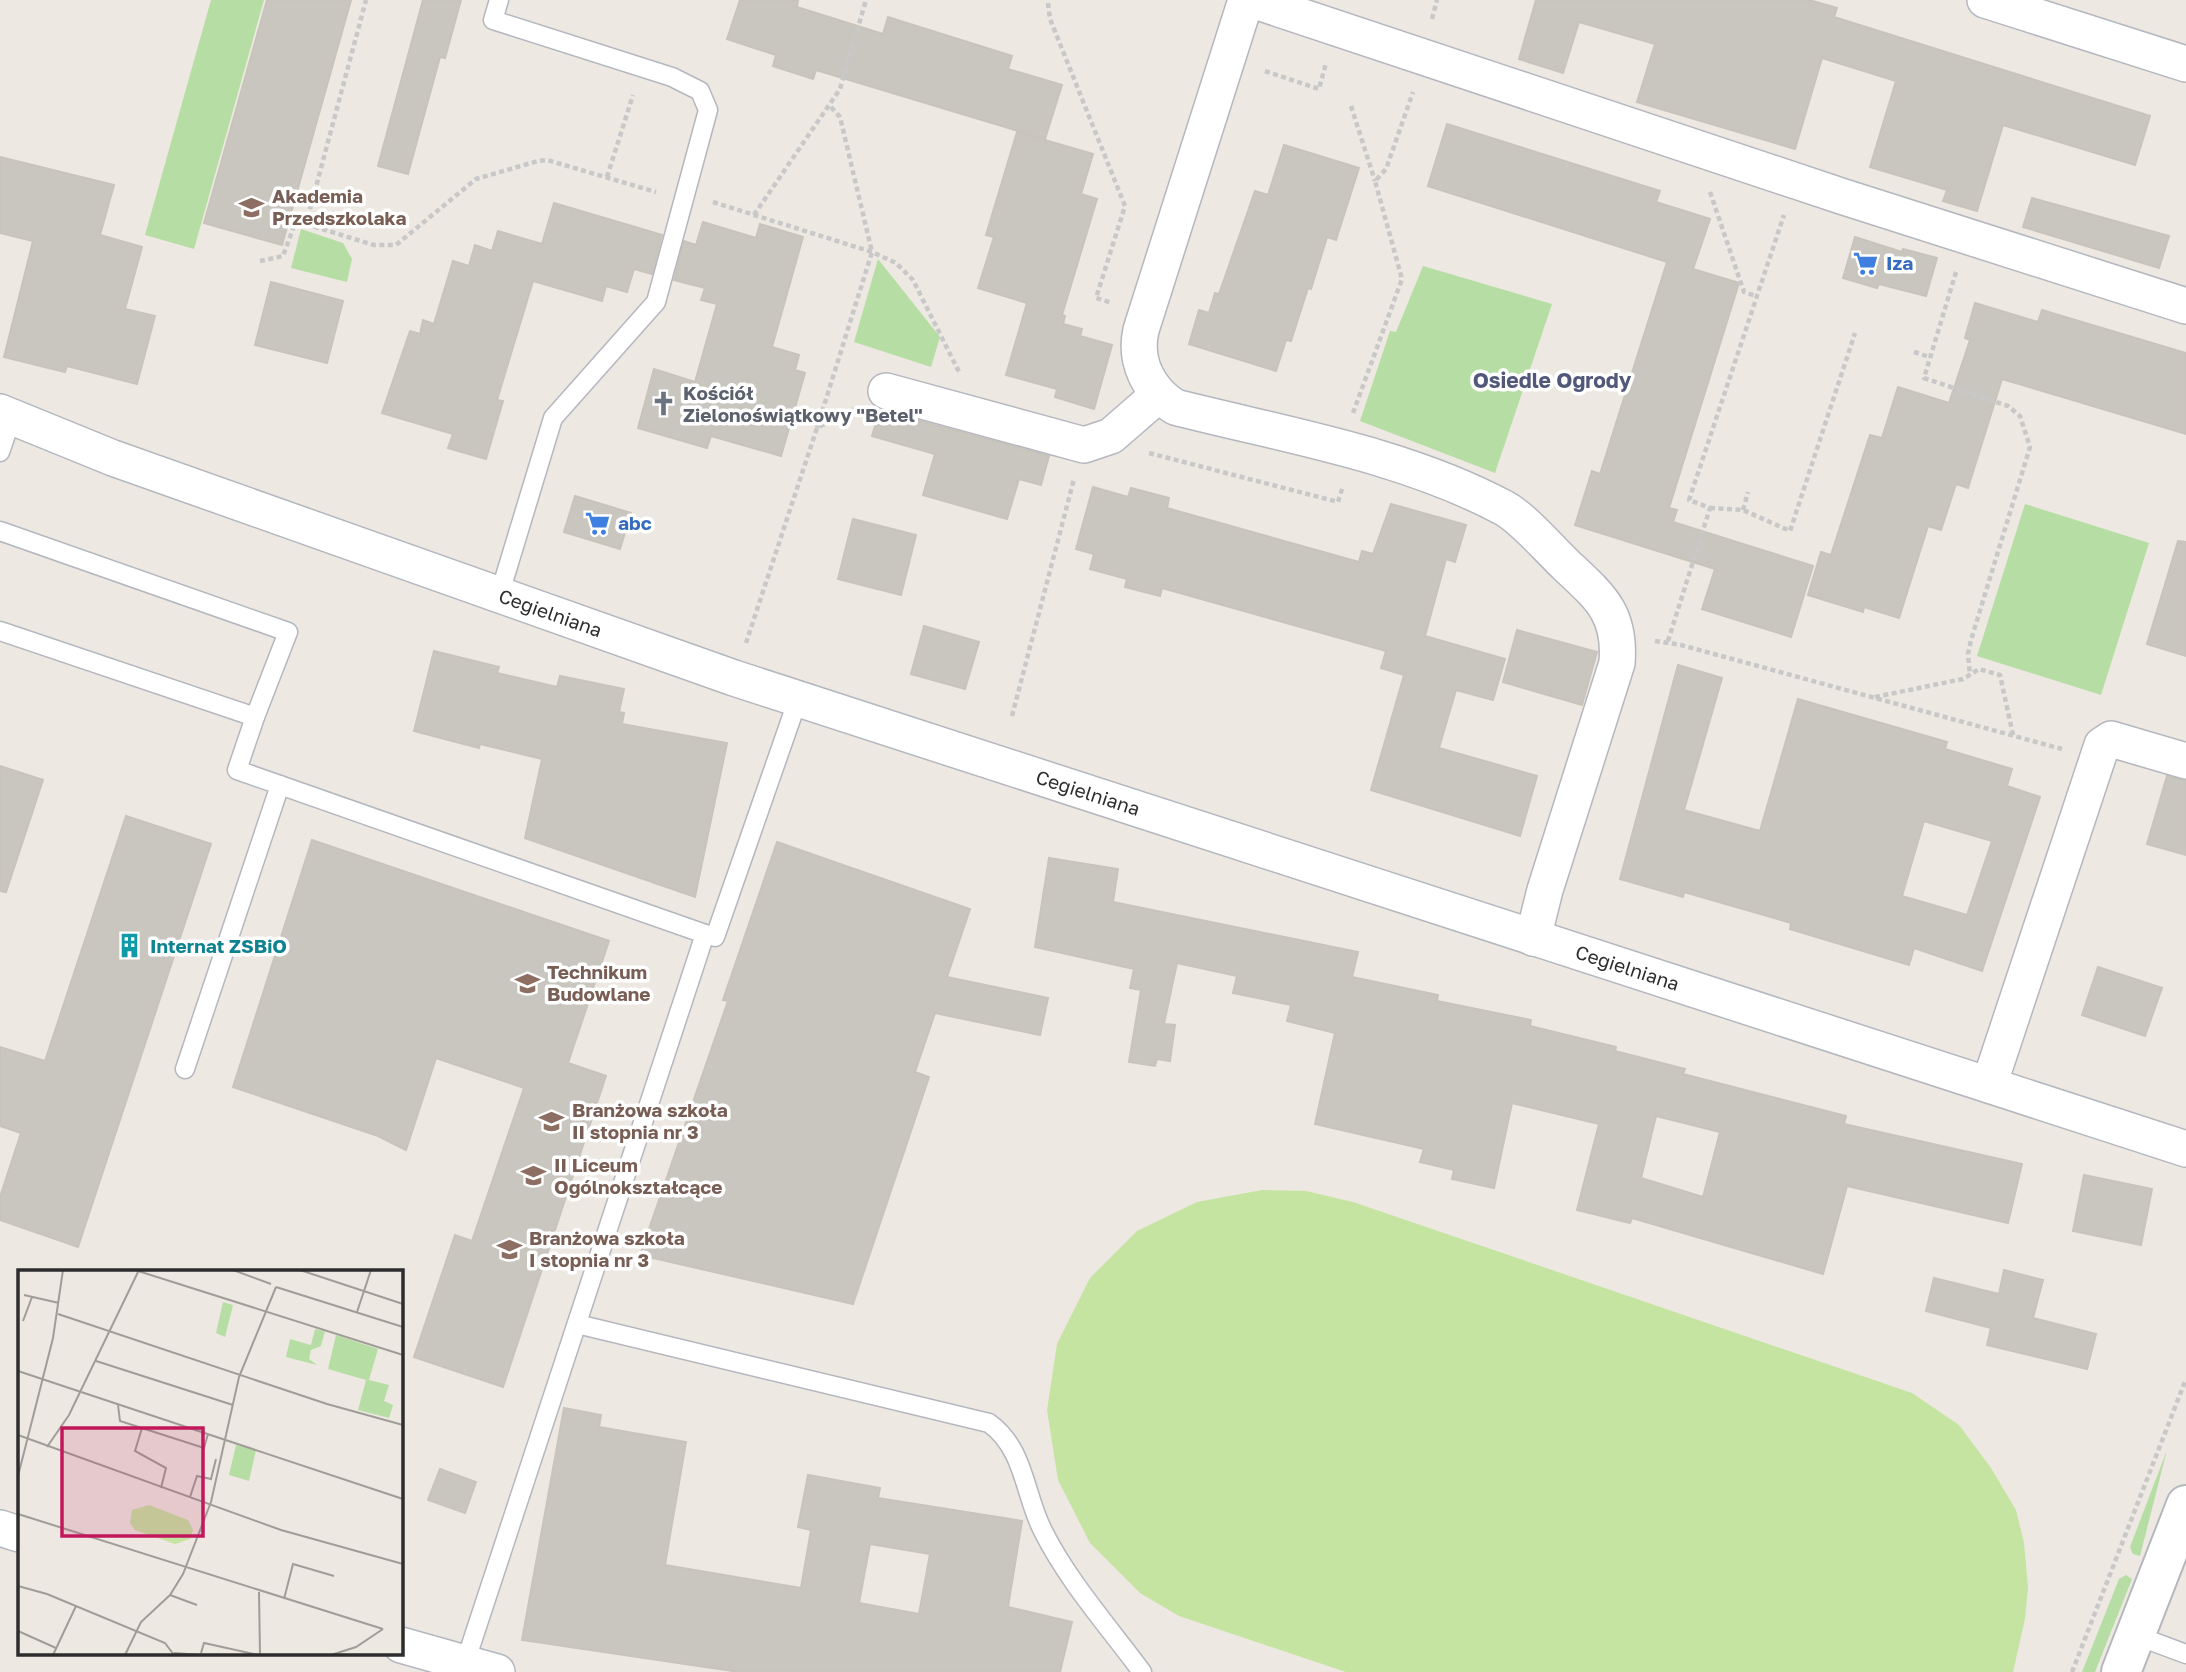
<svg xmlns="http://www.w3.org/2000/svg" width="2186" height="1672" font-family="'Golos Text',sans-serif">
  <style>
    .green { fill: #b6dea4 }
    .pitch { fill: #c5e4a1 }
    .building { fill: #c9c6bf; stroke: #c9c4bb; stroke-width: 2; fill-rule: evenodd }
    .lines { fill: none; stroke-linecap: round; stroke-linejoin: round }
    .service-casing { stroke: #b5b7bf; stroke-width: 21 }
    .minor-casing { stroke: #b5b7bf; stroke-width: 38 }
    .tertiary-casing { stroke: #b5b7bf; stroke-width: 42 }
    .path { stroke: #c8c8c8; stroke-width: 4.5; stroke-dasharray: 5 3.5; stroke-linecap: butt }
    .service { stroke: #fff; stroke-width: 18 }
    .minor { stroke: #fff; stroke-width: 35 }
    .tertiary { stroke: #fff; stroke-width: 38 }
    .labels { text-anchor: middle; stroke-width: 7; stroke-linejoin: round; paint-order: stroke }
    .education-label { font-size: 19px; font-weight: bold; fill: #785e54; stroke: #fff; text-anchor: start }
    .shop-label { font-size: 19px; font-weight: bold; fill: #366cbe; stroke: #fff; text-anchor: start }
    .worship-label { font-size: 19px; font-weight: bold; fill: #5b616d; stroke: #fff; text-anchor: start }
    .street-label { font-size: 19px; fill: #2d2d2d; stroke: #fff }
    .culture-label { font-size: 19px; font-weight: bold; fill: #0d838f; stroke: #fff; text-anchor: start }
    .neighbourhood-label { font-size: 21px; font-weight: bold; fill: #51587a; stroke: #fff }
    .inset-road { fill: none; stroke: #a09d99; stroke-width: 2 }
    .view { fill: #c2185b; fill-opacity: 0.15; stroke: #c2185b; stroke-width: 3.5 }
    .inset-edge { fill: none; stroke: #2d2d2d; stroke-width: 3.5 }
  </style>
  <rect width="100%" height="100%" fill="#ede8e1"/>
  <!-- green -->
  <g class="green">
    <polygon points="211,0 264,0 194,249 145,235"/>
    <polygon points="301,229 343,243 352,259 347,282 291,268"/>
    <polygon points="878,259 940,337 931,367 854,342"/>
    <polygon points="1423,266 1552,304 1495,473 1360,421 1390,331 1396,332"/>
    <polygon points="2025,504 2149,543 2101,695 1977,656"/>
    <polygon points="2167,1450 2140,1556 2133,1554 2130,1547"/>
    <polygon points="2126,1575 2132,1579 2095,1672 2082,1672 2119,1579"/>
  </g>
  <!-- pitch -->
  <polygon class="pitch" points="1262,1190 1306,1191 1353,1202 1912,1393 1959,1425 1991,1468 2016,1510 2024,1543 2028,1587 2025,1619 2013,1672 1346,1672 1179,1616 1140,1593 1090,1543 1058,1480 1047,1410 1057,1344 1090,1278 1137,1231 1197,1202"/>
  <!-- building -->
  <g class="building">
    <polygon points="267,0 351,0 282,245 204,223"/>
    <polygon points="423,0 461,0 445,58 440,57 408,174 378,166"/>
    <polygon points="740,0 798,0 797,7 883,34 888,17 1012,56 1008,69 1062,85 1045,139 816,70 813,79 773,66 776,55 727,39"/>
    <polygon points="1536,0 1809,0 1837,8 1834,17 2150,116 2135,165 2003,125 1977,211 1943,201 1947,190 1870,167 1896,81 1822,58 1795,149 1637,102 1655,44 1579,22 1563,73 1519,59"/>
    <polygon points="1447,124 1660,191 1656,202 1710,219 1693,269 1739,283 1669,508 1677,510 1673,522 1813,566 1791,637 1702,609 1715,569 1575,525 1592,471 1600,474 1667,262 1428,186"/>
    <polygon points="1017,132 1093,154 1081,194 1097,199 1062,315 1065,316 1063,324 1082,329 1080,336 1112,345 1094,409 1055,397 1057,389 1006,375 1027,303 978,288 994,237 986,235"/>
    <polygon points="1284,145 1359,168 1336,240 1327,237 1311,289 1308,288 1291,341 1286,340 1276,371 1189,344 1199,310 1209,313 1215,293 1219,294 1255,191 1268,195"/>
    <polygon points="0,157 114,185 100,235 142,247 125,309 155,316 137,384 67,366 65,372 4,357 33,241 0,233"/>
    <polygon points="2032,198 2169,236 2159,268 2023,227"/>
    <polygon points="554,203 662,235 652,274 634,269 627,292 606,286 602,301 533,281 497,400 503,401 486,459 448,448 453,434 382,413 410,331 420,334 423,320 434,324 453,261 469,266 475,245 492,251 498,231 542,244"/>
    <polygon points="703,222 756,238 760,224 803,237 772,347 799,355 795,370 805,373 781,456 711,436 707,448 638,428 654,369 695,382 717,304 701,300 705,288 674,280 684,241 696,245"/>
    <polygon points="1855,237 1902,252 1903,249 1937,258 1926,296 1879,284 1877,288 1843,278"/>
    <polygon points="271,282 343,301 327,363 255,345"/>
    <polygon points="1975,303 2038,322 2042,310 2186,353 2186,434 2002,379 1968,488 1956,484 1941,530 1928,526 1899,618 1864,607 1863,612 1808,595 1821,552 1831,555 1870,435 1882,438 1898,387 1949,403 1970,340 1965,338"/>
    <polygon points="880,410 1049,456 1041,485 1019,479 1007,519 923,495 935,454 872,436"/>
    <polygon points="1093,487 1128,497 1131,488 1169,498 1167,508 1359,562 1362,551 1373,554 1391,504 1466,525 1455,562 1446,559 1425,636 1505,659 1493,700 1456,690 1439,748 1537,776 1520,836 1371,790 1404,675 1381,668 1386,651 1162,588 1160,596 1125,587 1127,579 1090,569 1094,554 1076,549"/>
    <polygon points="575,496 631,513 620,549 564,532"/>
    <polygon points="853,519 916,535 901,595 838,579"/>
    <polygon points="2178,541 2186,542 2186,656 2147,644"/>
    <polygon points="924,626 979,642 965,689 911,674"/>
    <polygon points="1517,630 1597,652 1582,705 1503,682"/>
    <polygon points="434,651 499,667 497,673 557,687 560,676 624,689 619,712 624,713 622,724 727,743 695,897 525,838 542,759 480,744 479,748 414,731"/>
    <path d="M1678,665L1722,678L1684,810L1760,831L1798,699L1947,742L1945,749L2012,769L2007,786L2040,797L1982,971L1914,948L1909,965L1790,929L1791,923L1684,892L1683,897L1620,879ZM1924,821L1992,841L1967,915L1902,896Z"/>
    <polygon points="0,766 43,780 6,892 0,891"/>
    <polygon points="2167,776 2186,781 2186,855 2147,844"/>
    <polygon points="126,816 211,844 78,1247 0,1220 0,1197 21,1133 0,1126 0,1047 45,1061"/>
    <polygon points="312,840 609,941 568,1063 606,1076 503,1387 414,1357 455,1235 472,1241 524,1088 436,1058 406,1150 378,1136 233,1087"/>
    <polygon points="777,842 970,909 947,977 1048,998 1040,1035 935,1013 915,1072 929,1077 853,1304 640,1255 728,1001 723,1000"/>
    <path d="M1049,858L1118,869L1113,902L1358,952L1352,977L1438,995L1437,1001L1531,1020L1530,1026L1616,1047L1615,1051L1685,1069L1683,1074L1846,1116L1844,1124L2022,1164L2008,1223L1847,1186L1823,1274L1632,1218L1630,1223L1577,1210L1599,1124L1512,1103L1494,1188L1452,1179L1454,1170L1420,1162L1424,1149L1315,1124L1335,1033L1287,1021L1291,1005L1233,993L1237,976L1177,963L1164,1024L1175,1025L1170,1061L1157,1059L1155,1066L1129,1062L1141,990L1130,988L1134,969L1035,947ZM1656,1116L1720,1132L1703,1197L1641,1178Z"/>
    <polygon points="2098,967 2162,988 2145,1036 2082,1015"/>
    <polygon points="2084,1175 2152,1189 2141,1245 2073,1231"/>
    <polygon points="2004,1270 2043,1280 2033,1318 2096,1334 2087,1369 1987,1345 1991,1328 1926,1311 1934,1278 1999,1294"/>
    <path d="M564,1408L601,1415L599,1427L686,1442L665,1565L801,1588L811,1530L798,1527L808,1475L880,1488L878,1498L1022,1521L1008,1607L1072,1622L1060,1672H739L522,1640ZM870,1544L930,1554L919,1614L859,1603Z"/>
    <polygon points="440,1469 476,1482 465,1513 428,1500"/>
  </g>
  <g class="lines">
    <defs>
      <g id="service">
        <polyline points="0,452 12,417"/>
        <polyline points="0,531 288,632 255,717"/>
        <polyline points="499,596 553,418 656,302 708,110 700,91 672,77 493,20 499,0"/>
        <polyline points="0,631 255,717 237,770 705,934"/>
        <polyline points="185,1069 280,785"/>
        <path d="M577,1324L989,1423C1025,1449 1024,1494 1043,1531C1068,1581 1108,1626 1142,1672"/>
        <polyline points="2135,1635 2186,1654"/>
        <polyline points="465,1663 705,934 715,937 798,699"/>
      </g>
      <g id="minor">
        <path d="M1246,0L1141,330C1134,361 1148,390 1175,407C1284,435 1403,454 1504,508C1524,519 1549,549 1566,565C1600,597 1621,613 1617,663L1545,890L1533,938"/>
        <polyline points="1252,0 1844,197 2186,306"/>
        <polyline points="1985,0 2186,64"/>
        <polyline points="886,391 1084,445 1111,436 1157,396"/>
        <path id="s1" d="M0,412L113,458L734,678L2186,1149"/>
        <polyline points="1989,1085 2102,745 2111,739 2186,761"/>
        <polyline points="0,1528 19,1534"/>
        <polyline points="401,1645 497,1672"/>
      </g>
      <polyline id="tertiary" points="2121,1672 2186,1505"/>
    </defs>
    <!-- service casing -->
    <use href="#service" class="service-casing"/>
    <!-- minor casing -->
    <use href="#minor" class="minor-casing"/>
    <!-- tertiary casing -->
    <use href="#tertiary" class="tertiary-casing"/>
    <!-- path -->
    <g class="path">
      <polyline points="1048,3 1050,19 1125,206 1096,298 1112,303"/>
      <polyline points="1432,19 1437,0"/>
      <polyline points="1265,71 1319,89 1326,63"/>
      <polyline points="1351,106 1375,181"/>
      <polyline points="607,177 633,95"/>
      <polyline points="1710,192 1744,292 1756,296"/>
      <polyline points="713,202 872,252 896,263 913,280 959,372"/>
      <polyline points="754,215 840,89 866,0"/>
      <polyline points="306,224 374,245 396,245 476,179 538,161 547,160 656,192"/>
      <polyline points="260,261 283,256 295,223 306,224 366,0"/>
      <polyline points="1956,272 1924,378 2008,406 2020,416 2030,447 1971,640 1968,654 1970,675"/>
      <polyline points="1914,352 1930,357"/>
      <polyline points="1353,413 1402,279 1375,181 1386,169 1413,92"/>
      <polyline points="817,428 872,252 840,117 830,106"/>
      <polyline points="1149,453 1338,502 1343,486"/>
      <polyline points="1710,508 1743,510 1790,531 1855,333"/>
      <polyline points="1743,510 1748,492"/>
      <polyline points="1655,641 1681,645 2062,749"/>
      <polyline points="1668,641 1710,508 1689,500 1784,215"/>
      <polyline points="746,643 817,428 854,409"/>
      <polyline points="1875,697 1963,679 1979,669 2000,675 2013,735"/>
      <polyline points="1012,716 1074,479"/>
      <polyline points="2072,1672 2186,1379"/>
    </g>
    <!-- service -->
    <use href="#service" class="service"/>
    <!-- minor -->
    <use href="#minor" class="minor"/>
    <!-- tertiary -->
    <use href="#tertiary" class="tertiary"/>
  </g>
  <!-- icons -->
  <defs>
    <symbol id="school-bare" viewBox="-9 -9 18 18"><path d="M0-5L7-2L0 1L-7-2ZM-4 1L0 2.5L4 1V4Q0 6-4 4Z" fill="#8d6e63" stroke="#fff" stroke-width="2.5" paint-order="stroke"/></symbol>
    <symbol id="supermarket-bare" viewBox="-9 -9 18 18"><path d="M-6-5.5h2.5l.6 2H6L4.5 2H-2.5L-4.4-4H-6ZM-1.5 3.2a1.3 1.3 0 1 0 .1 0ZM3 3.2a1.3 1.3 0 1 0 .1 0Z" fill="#3f7fe0" stroke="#fff" stroke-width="2.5" paint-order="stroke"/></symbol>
    <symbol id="church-bare" viewBox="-9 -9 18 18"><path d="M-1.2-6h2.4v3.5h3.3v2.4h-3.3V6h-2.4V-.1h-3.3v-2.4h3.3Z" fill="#6b7280" stroke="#fff" stroke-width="2.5" paint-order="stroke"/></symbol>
    <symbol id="building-bare" viewBox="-9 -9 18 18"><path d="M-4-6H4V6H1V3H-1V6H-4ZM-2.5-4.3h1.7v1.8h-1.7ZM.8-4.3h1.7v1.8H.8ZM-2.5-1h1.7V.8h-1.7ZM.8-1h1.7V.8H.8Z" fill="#0f9aa8" stroke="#fff" stroke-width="2.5" paint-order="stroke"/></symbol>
  </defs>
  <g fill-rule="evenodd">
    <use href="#school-bare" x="234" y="190" width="35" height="35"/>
    <use href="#supermarket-bare" x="1848" y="246" width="35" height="35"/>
    <use href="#church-bare" x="646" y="386" width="35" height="35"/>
    <use href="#supermarket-bare" x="580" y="506" width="35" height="35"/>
    <use href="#building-bare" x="112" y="928" width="35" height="35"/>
    <use href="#school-bare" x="510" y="966" width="35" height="35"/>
    <use href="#school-bare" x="534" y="1104" width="35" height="35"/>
    <use href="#school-bare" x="516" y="1158" width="35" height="35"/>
    <use href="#school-bare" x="492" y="1232" width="35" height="35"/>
  </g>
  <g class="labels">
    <!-- education labels -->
    <g class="education-label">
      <text x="272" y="203">Akademia<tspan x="272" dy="22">Przedszkolaka</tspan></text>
      <text x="547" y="979">Technikum<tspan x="547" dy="22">Budowlane</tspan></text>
      <text x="572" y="1117">Branżowa szkoła<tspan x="572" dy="22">II stopnia nr 3</tspan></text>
      <text x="554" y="1172">II Liceum<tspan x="554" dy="22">Ogólnokształcące</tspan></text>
      <text x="529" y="1245">Branżowa szkoła<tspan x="529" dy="22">I stopnia nr 3</tspan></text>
    </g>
    <!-- shop labels -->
    <g class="shop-label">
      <text x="1886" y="270">Iza</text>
      <text x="618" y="530">abc</text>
    </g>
    <!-- worship labels -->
    <g class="worship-label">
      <text x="683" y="400">Kościół<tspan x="683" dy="22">Zielonoświątkowy "Betel"</tspan></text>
    </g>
    <!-- street labels -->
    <g class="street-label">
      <text dy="7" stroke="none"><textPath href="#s1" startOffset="586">Cegielniana</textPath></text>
      <text dy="7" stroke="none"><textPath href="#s1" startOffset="1153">Cegielniana</textPath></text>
      <text dy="7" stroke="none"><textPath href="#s1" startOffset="1720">Cegielniana</textPath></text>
    </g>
    <!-- culture labels -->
    <g class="culture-label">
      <text x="150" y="953">Internat ZSBiO</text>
    </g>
    <!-- neighbourhood labels -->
    <g class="neighbourhood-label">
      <text x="1552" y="388">Osiedle Ogrody</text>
    </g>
  </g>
  <!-- overview -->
  <g transform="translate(18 1270)">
    <rect width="385" height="385" fill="#ede8e1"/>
    <path d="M205,32L215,35L207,67L198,63ZM297,59L307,61L303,76L293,80L291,89L299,95L268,87L272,69L293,75ZM318,65L360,79L351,110L371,115L366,131L375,135L371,148L340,140L348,110L310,99ZM218,175L238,180L231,211L211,205Z" fill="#b6dea4"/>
    <path d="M131,235L170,250L175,260L172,269L157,274L117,260L112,253L114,240Z" fill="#c5e4a1"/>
    <path class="inset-road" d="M117,0L385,85M215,0L253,14M282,0L385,34M258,17L385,57M6,25L41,33M339,42L353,0M40,44L309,134L385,155M5,51L14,27M78,91L215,135M0,101L385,229M100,135L102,151L186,178L190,164M124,158L117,181L148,198L143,218M0,165L263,260L385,294M29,177L51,145L120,2M0,206L35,68L45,0M172,227L179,206L193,209L198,189M0,244L365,359M0,316L29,324L147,373L156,385M241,322L242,385M152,325L179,335M266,329L275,294L316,306M0,361L38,378M156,383L183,385M183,383L186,373L240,385M35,385L58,336M107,385L123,352L152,325L165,304L193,232L221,107L258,17M313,385L338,377L365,359"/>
    <path class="view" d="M44,158H185V266H44Z"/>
    <rect width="385" height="385" class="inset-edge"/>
  </g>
</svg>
